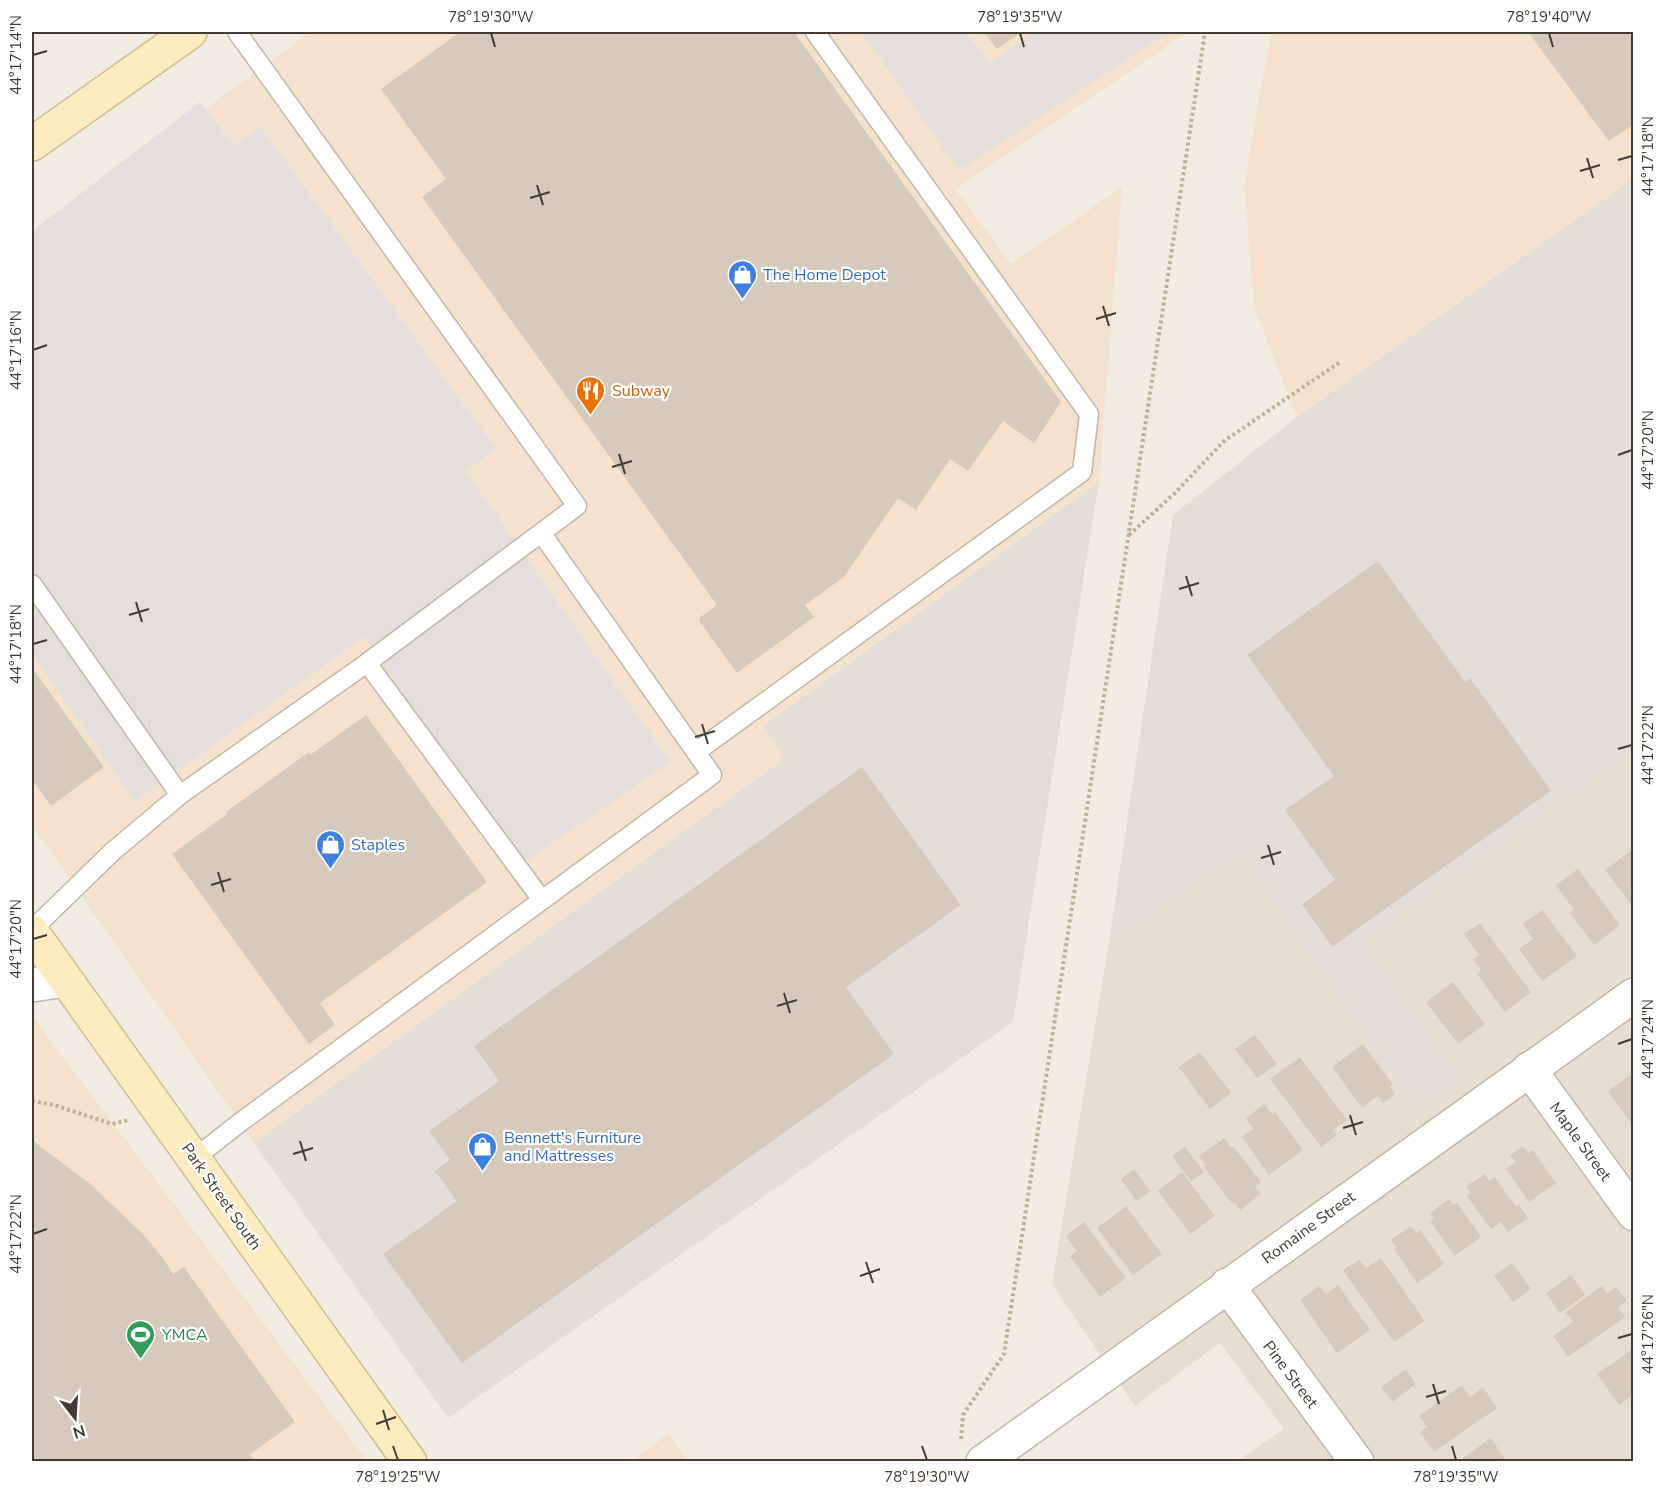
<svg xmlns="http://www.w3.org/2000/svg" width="1665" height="1493" font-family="'Nunito Sans',sans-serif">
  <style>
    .residential { fill: #e6ded1 }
    .commercial { fill: #f4e2ce }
    .industrial { fill: #e3ded8 }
    .parking { fill: #e2dfdc }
    .building { fill: #d6cabc }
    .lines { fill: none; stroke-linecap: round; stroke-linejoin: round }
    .service-casing { stroke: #c0b7a9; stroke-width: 21 }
    .minor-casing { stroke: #c0b7a9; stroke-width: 36 }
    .secondary-casing { stroke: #d2be93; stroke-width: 36 }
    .path { stroke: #beaf97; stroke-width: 4; stroke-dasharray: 3 3; stroke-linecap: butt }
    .service { stroke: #fff; stroke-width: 18 }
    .minor { stroke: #fff; stroke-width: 33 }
    .secondary { stroke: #feecc1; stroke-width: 33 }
    .ticks { fill: none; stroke: #433c34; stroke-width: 2 }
    .labels { text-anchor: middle; stroke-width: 4.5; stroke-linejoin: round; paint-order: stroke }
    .shop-label { font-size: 16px; fill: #366cbe; stroke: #fff; text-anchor: start }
    .food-label { font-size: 16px; fill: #c56008; stroke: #fff; text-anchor: start }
    .street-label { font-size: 16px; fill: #433c34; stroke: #fff }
    .leisure-label { font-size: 16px; fill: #27864d; stroke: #fff; text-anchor: start }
    .neatline { fill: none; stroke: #433c34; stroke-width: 2 }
    .ticks-label { font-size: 15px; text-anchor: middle; fill: #433c34 }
  </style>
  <rect width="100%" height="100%" fill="#f2ede3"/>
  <!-- residential -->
  <polygon class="residential" points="1633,749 1633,1461 1237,1461 1284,1429 1220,1343 1135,1406 1052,1284 1109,942 1238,852 1416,1109 1458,1078 1363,941"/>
  <!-- commercial -->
  <g class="commercial">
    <polygon points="310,32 1188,32 955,189 1011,264 1122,187 1099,482 763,726 786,757 254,1143 32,825 32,237"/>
    <polygon points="1271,32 1633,32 1633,179 1297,417 1254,307 1244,184"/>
    <polygon points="32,1016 367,1461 32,1461"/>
    <polygon points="668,1434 688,1461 631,1461"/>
  </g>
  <!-- industrial -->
  <g class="industrial">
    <polygon points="1633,179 1633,749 1363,941 1459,1079 1416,1109 1238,852 1109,942 1173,515 1297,417"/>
    <polygon points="1099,482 1013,1022 448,1418 254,1143 785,758 763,726"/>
  </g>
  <!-- parking -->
  <g class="parking">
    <polygon points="861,32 965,32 990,63 1036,32 1169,32 959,170"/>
    <polygon points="200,102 234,146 260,126 496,449 465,471 670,762 522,864 364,637 135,801 32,654 32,231"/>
  </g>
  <!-- building -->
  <g class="building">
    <polygon points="460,32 794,32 1061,402 1034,443 1003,421 968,471 950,459 916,510 898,498 844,577 805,605 814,617 737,673 698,619 717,605 422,197 446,179 381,89"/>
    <polygon points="984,32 1022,32 997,49"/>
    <polygon points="1528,32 1634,32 1634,124 1609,141"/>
    <polygon points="1378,561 1465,682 1470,678 1551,791 1332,947 1302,904 1335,880 1285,810 1334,776 1247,655"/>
    <polygon points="32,668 104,767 51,806 32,779"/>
    <polygon points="366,715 487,882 320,1003 335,1025 309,1044 172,854 227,814 226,812 309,752 310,755"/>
    <polygon points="862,767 961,905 846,987 894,1054 462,1363 383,1254 457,1201 435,1171 450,1160 429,1131 499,1081 474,1046"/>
    <polygon points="1634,849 1634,908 1605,870"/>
    <polygon points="1578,869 1620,925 1594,945 1570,913 1574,910 1556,885"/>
    <polygon points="1542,910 1577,956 1542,981 1519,949 1533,939 1523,924"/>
    <polygon points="1480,923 1531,992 1505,1012 1477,974 1481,970 1473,959 1479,955 1464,934"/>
    <polygon points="1453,982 1485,1024 1458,1044 1426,1002"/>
    <polygon points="1255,1035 1277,1064 1257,1078 1235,1049"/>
    <polygon points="1363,1044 1393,1085 1390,1087 1395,1094 1383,1103 1378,1096 1362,1108 1332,1067"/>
    <polygon points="1200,1052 1231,1093 1210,1109 1179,1067"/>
    <polygon points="1300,1057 1347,1120 1333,1130 1337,1135 1321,1147 1270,1079"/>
    <polygon points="1634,1073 1634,1123 1632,1124 1608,1091"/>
    <polygon points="1264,1104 1272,1114 1275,1112 1303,1150 1269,1175 1242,1137 1253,1129 1246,1118"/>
    <polygon points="1224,1138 1231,1148 1233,1146 1261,1182 1255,1186 1261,1194 1240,1210 1234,1202 1232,1204 1204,1167 1206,1166 1199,1156"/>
    <polygon points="32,1140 89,1183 143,1234 163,1258 173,1274 184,1267 295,1422 250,1454 255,1462 32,1462"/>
    <polygon points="1523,1146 1528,1153 1533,1150 1556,1183 1529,1202 1506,1169 1516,1162 1510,1155"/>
    <polygon points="1185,1147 1204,1172 1191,1181 1172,1156"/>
    <polygon points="1134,1169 1150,1191 1137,1201 1121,1179"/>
    <polygon points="1182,1172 1215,1216 1190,1234 1158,1191"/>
    <polygon points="1485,1174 1489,1181 1495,1177 1516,1207 1519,1205 1528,1218 1508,1232 1501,1222 1491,1229 1467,1196 1471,1193 1466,1186"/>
    <polygon points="1449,1199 1453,1205 1457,1203 1481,1237 1455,1256 1430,1221 1434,1219 1430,1213"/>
    <polygon points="1126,1206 1162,1254 1133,1275 1097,1228"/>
    <polygon points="1084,1222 1126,1278 1100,1297 1070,1256 1077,1251 1066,1236"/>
    <polygon points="1411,1226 1416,1233 1420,1230 1444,1264 1417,1283 1394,1249 1396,1247 1391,1240"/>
    <polygon points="1381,1258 1425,1321 1394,1342 1343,1270 1359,1260 1366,1268"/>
    <polygon points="1512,1263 1531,1289 1513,1302 1494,1276"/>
    <polygon points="1571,1275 1585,1295 1560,1313 1546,1293"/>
    <polygon points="1338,1285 1370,1330 1337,1353 1300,1300 1319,1286 1326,1294"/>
    <polygon points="1602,1286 1607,1293 1616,1287 1627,1301 1618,1308 1625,1317 1568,1357 1553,1336 1573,1322 1566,1312"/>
    <polygon points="1634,1348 1634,1394 1619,1405 1597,1374"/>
    <polygon points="1406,1369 1416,1384 1392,1402 1381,1387"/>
    <polygon points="1462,1385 1470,1397 1483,1387 1497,1408 1434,1452 1420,1432 1427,1427 1419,1416"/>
    <polygon points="1491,1438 1507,1462 1458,1462"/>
  </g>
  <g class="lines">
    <defs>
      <g id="service">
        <polyline points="32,584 180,795"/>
        <polyline points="367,663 542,900"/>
        <polyline points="696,752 1082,472 1089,414 815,32"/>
        <polyline points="32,930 112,852 180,795 367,663 577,506 237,32"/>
        <polyline points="195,1158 238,1124 712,775 542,534"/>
      </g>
      <g id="minor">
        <polyline points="32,985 65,980"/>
        <polyline points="1529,1069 1634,1214"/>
        <polyline points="1227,1285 1357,1462"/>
        <polyline points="983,1462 1634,995"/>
      </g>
      <g id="secondary">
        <polyline points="32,144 190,32"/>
        <polyline points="32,932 410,1462"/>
      </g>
    </defs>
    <!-- service casing -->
    <use href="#service" class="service-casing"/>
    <!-- minor casing -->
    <use href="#minor" class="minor-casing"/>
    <!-- secondary casing -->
    <use href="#secondary" class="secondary-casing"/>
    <!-- path -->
    <g class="path">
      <polyline points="1129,535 1175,493 1224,441 1340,362"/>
      <polyline points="32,1101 54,1105 112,1124 129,1120"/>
      <polyline points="961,1439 963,1415 1004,1354 1205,32"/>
    </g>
    <!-- service -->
    <use href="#service" class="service"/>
    <!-- minor -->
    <use href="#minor" class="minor"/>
    <!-- secondary -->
    <use href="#secondary" class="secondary"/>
  </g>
  <!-- ticks -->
  <path class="ticks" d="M491,33L495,47M1020,33L1024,47M1549,33L1553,47M33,55L47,51M1587,158L1593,178M1618,160L1632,156M1580,171L1600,165M537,185L543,205M530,198L550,192M1103,306L1109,326M1096,319L1116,313M33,350L47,345M619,454L625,474M1618,455L1632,450M612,467L632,461M1186,576L1192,596M1179,589L1199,583M136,602L142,622M129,615L149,609M33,644L47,640M702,724L708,744M695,737L715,731M1618,749L1632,745M1268,845L1274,865M1261,858L1281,852M218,872L224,892M211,885L231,879M33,939L47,935M784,993L790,1013M777,1006L797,1000M1618,1044L1632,1039M1350,1115L1356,1135M1343,1128L1363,1122M300,1141L306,1161M293,1154L313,1148M33,1234L47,1229M866,1262L873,1283M860,1276L880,1269M1618,1338L1632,1334M1433,1384L1439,1404M1426,1397L1446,1391M383,1410L389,1430M376,1424L396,1417M393,1446L398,1460M922,1446L927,1460M1452,1446L1456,1460"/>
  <!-- icons -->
  <defs>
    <symbol id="shop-pin" viewBox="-11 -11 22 30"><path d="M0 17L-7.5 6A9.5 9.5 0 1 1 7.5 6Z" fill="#3f7fe0" stroke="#fff"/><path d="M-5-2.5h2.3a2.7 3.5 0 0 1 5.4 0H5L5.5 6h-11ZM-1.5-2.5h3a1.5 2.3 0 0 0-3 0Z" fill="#fff"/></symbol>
    <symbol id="restaurant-pin" viewBox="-11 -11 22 30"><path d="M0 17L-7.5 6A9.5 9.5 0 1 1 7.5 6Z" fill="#e8710a" stroke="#fff"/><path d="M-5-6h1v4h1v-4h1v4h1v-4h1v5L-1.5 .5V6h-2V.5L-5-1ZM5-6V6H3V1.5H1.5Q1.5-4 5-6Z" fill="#fff"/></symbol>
    <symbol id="stadium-pin" viewBox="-11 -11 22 30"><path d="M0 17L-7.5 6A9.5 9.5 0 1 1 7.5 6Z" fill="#2e9e5b" stroke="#fff"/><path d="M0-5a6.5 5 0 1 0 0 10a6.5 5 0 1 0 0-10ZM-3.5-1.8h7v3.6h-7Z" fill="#fff"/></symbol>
  </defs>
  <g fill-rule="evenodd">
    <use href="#shop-pin" x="726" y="258" width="33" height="45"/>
    <use href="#restaurant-pin" x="574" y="374" width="33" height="45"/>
    <use href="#shop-pin" x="314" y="828" width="33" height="45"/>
    <use href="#shop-pin" x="466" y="1130" width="33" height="45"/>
    <use href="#stadium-pin" x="124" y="1318" width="33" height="45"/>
  </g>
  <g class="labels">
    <!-- shop labels -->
    <g class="shop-label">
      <text x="763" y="280">The Home Depot</text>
      <text x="351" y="850">Staples</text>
      <text x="504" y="1143">Bennett's Furniture<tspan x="504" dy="18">and Mattresses</tspan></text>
    </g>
    <!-- food labels -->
    <g class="food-label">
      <text x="612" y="396">Subway</text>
    </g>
    <!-- street labels -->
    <g class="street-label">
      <text transform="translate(1581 1141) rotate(54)" y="6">Maple Street</text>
      <text transform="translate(222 1196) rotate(55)" y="6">Park Street South</text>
      <text transform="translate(1308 1227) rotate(-36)" y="6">Romaine Street</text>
      <text transform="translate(1291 1374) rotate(53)" y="6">Pine Street</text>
    </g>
    <!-- leisure labels -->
    <g class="leisure-label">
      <text x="162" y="1340">YMCA</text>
    </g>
  </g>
  <!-- border -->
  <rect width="1665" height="1493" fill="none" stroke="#ffffff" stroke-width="66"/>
  <!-- north arrow -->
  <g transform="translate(75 1418) rotate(163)" stroke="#ffffff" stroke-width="4.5" paint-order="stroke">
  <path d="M0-4.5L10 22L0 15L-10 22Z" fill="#433c34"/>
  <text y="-9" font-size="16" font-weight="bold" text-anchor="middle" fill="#433c34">N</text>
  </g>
  <rect x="33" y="33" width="1599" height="1427" class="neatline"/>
  <g class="ticks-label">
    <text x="491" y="22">78°19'30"W</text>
    <text x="1020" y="22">78°19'35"W</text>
    <text x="1549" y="22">78°19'40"W</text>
    <text transform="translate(16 55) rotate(-90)" y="5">44°17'14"N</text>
    <text transform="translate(1648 156) rotate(-90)" y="5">44°17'18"N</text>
    <text transform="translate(16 350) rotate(-90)" y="5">44°17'16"N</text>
    <text transform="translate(1648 450) rotate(-90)" y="5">44°17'20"N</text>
    <text transform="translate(16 644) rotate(-90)" y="5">44°17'18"N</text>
    <text transform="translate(1648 745) rotate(-90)" y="5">44°17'22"N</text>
    <text transform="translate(16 939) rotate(-90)" y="5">44°17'20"N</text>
    <text transform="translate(1648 1039) rotate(-90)" y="5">44°17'24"N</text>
    <text transform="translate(16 1234) rotate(-90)" y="5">44°17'22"N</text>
    <text transform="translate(1648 1334) rotate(-90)" y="5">44°17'26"N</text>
    <text x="398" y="1482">78°19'25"W</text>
    <text x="927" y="1482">78°19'30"W</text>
    <text x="1456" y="1482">78°19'35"W</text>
  </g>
</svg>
